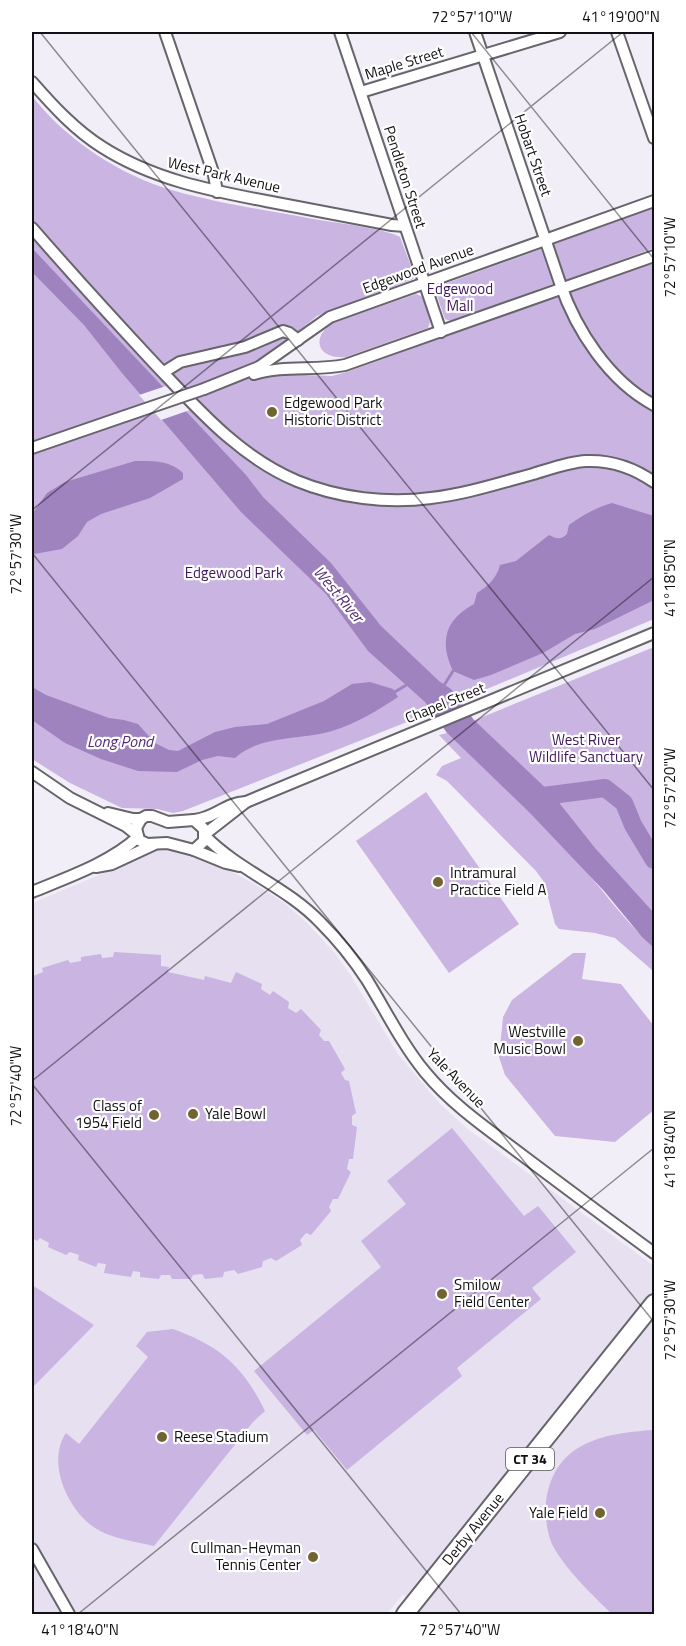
<svg xmlns="http://www.w3.org/2000/svg" width="686" height="1646" font-family="'Titillium Web',sans-serif">
  <style>
    .built { fill: #e7e0f0 }
    .green { fill: #c9b4e2 }
    .water { fill: #9f83be }
    .pier { fill: #f2eef7 }
    .lines { fill: none; stroke-linecap: round; stroke-linejoin: round }
    .stream { stroke: #9f83be; stroke-width: 3 }
    .river { stroke: #9f83be; stroke-width: 18 }
    .minor-casing { stroke: #67646c; stroke-width: 14 }
    .highway-casing { stroke: #67646c; stroke-width: 20 }
    .minor { stroke: #fff; stroke-width: 10 }
    .highway { stroke: #fff; stroke-width: 16 }
    .minor-bridge-casing { stroke: #67646c; stroke-width: 14; stroke-linecap: butt }
    .minor-bridge { stroke: #fff; stroke-width: 10 }
    .ticks { fill: none; stroke: #111013; stroke-width: 1.5; stroke-opacity: 0.45 }
    .poi-dot { fill: #716431; stroke: #fff; stroke-width: 2 }
    .labels { text-anchor: middle; stroke-width: 4.5; stroke-linejoin: round; paint-order: stroke }
    .shield { fill: #fff; stroke: #58585a; stroke-width: 1.5 }
    .shield-label { font-size: 14px; font-weight: bold; fill: #111013 }
    .street-label { font-size: 15px; fill: #111013; stroke: #fff }
    .park-label { font-size: 15px; fill: #3f175e; stroke: #fff }
    .poi-label { font-size: 15px; fill: #111013; stroke: #fff; text-anchor: start }
    .water-label { font-size: 16px; font-style: italic; fill: #522b73; stroke: #fff }
    .neatline { fill: none; stroke: #111013; stroke-width: 2 }
    .ticks-label { font-size: 15px; text-anchor: middle; fill: #111013 }
  </style>
  <rect width="100%" height="100%" fill="#f2eef7"/>
  <!-- built -->
  <polygon class="built" points="164,848 172,848 192,855 229,870 258,886 283,902 306,922 334,952 351,976 398,1054 442,1106 468,1129 654,1266 654,1614 420,1614 403,1594 387,1614 32,1614 32,903"/>
  <!-- green -->
  <g class="green">
    <path d="M32,96C64,137 112,170 162,187C212,203 267,210 319,220C338,223 386,229 400,237L414,274L413,279L317,316L271,354L278,374L332,376L347,372L654,262V619L432,712L183,811L173,813L157,809L122,808L70,783L32,759Z"/>
    <polygon points="654,208 654,248 566,280 553,244"/>
    <polygon points="541,249 553,284 451,321 445,319 436,293 439,286"/>
    <path d="M416,294L423,297L430,322L428,328L346,357C319,360 309,338 333,323Z"/>
    <polygon points="654,647 654,919 463,725"/>
    <path d="M447,733C488,772 530,811 569,852C598,883 623,920 654,948V971L652,970L615,938L595,933L559,929L555,924L544,882L536,871L447,781L436,775L442,766L461,758L439,735Z"/>
    <polygon points="426,792 519,924 449,973 356,841"/>
    <polygon points="114,952 161,955 161,966 169,967 168,972 204,980 205,976 231,983 236,972 262,984 261,989 270,995 273,991 289,1002 288,1008 296,1013 301,1009 321,1030 319,1035 324,1041 329,1041 345,1069 341,1073 345,1080 349,1081 356,1113 352,1116 352,1125 357,1127 353,1159 349,1159 347,1169 351,1172 338,1199 333,1199 329,1207 331,1211 311,1235 306,1233 300,1240 302,1245 276,1261 271,1258 263,1261 262,1267 238,1274 234,1270 224,1272 223,1277 205,1279 202,1274 193,1275 191,1279 172,1279 170,1275 161,1275 159,1279 140,1277 140,1272 133,1271 131,1277 104,1273 106,1264 98,1263 96,1267 78,1260 79,1255 70,1252 66,1255 48,1247 49,1243 40,1238 37,1241 32,1238 32,975 33,976 43,972 42,968 68,960 70,963 81,961 81,957 101,954 102,958 113,957"/>
    <polygon points="573,953 586,953 582,979 621,984 654,1026 654,1110 615,1142 555,1136 505,1075 499,1057 503,1017 512,1000"/>
    <polygon points="452,1128 524,1216 538,1206 576,1252 532,1288 541,1299 457,1368 462,1376 347,1470 314,1430 307,1435 254,1371 381,1267 361,1241 406,1204 387,1181"/>
    <polygon points="32,1285 94,1325 32,1388"/>
    <path d="M173,1329C220,1346 243,1366 265,1411L253,1422L154,1546C134,1541 112,1539 95,1528C68,1510 46,1463 66,1433L79,1444L148,1357L136,1346L147,1332Z"/>
    <path d="M654,1430V1614H612C593,1596 564,1568 552,1544C546,1530 544,1510 547,1495C558,1440 608,1433 654,1430Z"/>
  </g>
  <!-- water -->
  <g class="water">
    <polygon points="32,248 246,475 263,497 331,563 381,626 439,681 451,689 474,720 553,795 595,848 654,913 654,948 642,937 604,891 530,813 447,733 425,702 368,651 326,594 241,512 122,373 84,325 32,272"/>
    <path d="M135,461C152,461 170,460 183,473V479L150,498L101,514L87,522L78,536L62,549L34,554L32,552V514L47,493L65,482Z"/>
    <path d="M612,503L654,516V600L595,629L575,634L543,653L491,675L474,680L453,671C439,641 445,620 474,604L477,593C487,587 497,578 500,565L516,561L549,535C557,539 561,540 567,534L569,525C583,515 595,508 612,503Z"/>
    <path d="M370,682L393,689L398,697C378,710 356,724 332,731C302,740 260,735 235,758L218,756L202,760L177,772L138,771L101,759L65,743L32,720V687L46,695L109,718L124,720L138,724L155,743L169,750L178,751L215,732L235,727L267,724L324,701L352,684Z"/>
  </g>
  <!-- pier -->
  <polygon class="pier" points="166,386 190,410 161,420 139,395"/>
  <g class="lines">
    <!-- stream -->
    <g class="stream">
      <polyline points="443,687 453,671"/>
      <polyline points="393,693 408,684"/>
    </g>
    <!-- river -->
    <polyline class="river" points="536,797 605,788 624,803 633,825 654,860"/>
    <defs>
      <g id="minor">
        <polyline points="165,32 214,175 217,192"/>
        <polyline points="340,32 441,332"/>
        <path d="M475,32L560,283C576,330 609,381 654,405"/>
        <polyline points="617,32 654,138"/>
        <path d="M32,82C53,106 75,130 102,147C152,179 208,190 266,201C308,209 350,217 392,225L405,226"/>
        <polyline points="361,92 560,32"/>
        <path d="M32,228C72,274 113,319 154,363C196,407 239,457 297,481C338,498 388,504 431,498C466,494 499,483 533,474C550,469 568,462 586,461C611,460 634,468 654,482"/>
        <polyline points="164,372 180,362 245,347 283,331 289,333 298,340"/>
        <path d="M254,374C284,365 315,371 345,365L654,256"/>
        <polyline points="204,389 259,367 330,317 654,201"/>
        <polyline points="32,448 125,416"/>
        <polyline points="32,772 70,798 126,826 136,834"/>
        <polyline points="108,813 133,819 141,819"/>
        <polygon points="146,816 152,816 168,822 194,820 204,829 204,841 194,850 167,843 147,844 139,840 136,828 141,819"/>
        <path d="M194,820C216,818 224,803 246,802"/>
        <polyline points="205,834 246,802 654,633"/>
        <path d="M205,836C239,871 287,887 321,923C338,940 354,960 367,980C386,1011 402,1044 425,1072C453,1106 488,1129 522,1155C566,1188 610,1221 654,1253"/>
        <polyline points="194,850 226,863 239,866"/>
        <polyline points="96,867 112,864 153,845"/>
        <path d="M32,892C66,878 110,863 138,837"/>
        <polyline points="32,1549 69,1614"/>
      </g>
      <polyline id="highway" points="405,1614 654,1303"/>
    </defs>
    <!-- minor casing -->
    <use href="#minor" class="minor-casing"/>
    <!-- highway casing -->
    <use href="#highway" class="highway-casing"/>
    <!-- minor -->
    <use href="#minor" class="minor"/>
    <!-- highway -->
    <use href="#highway" class="highway"/>
    <defs>
      <polyline id="minor-bridge" points="125,416 204,389"/>
    </defs>
    <!-- minor-bridge casing -->
    <use href="#minor-bridge" class="minor-bridge-casing"/>
    <!-- minor-bridge -->
    <use href="#minor-bridge" class="minor-bridge"/>
  </g>
  <!-- ticks -->
  <path class="ticks" d="M40,32L654,790M471,32L654,259M32,510L623,32M32,553L654,1322M32,1081L654,577M32,1084L461,1614M78,1614L654,1148"/>
  <!-- markers -->
  <g class="poi-dot">
    <circle cx="272" cy="412" r="6"/>
    <circle cx="438" cy="882" r="6"/>
    <circle cx="578" cy="1041" r="6"/>
    <circle cx="193" cy="1114" r="6"/>
    <circle cx="154" cy="1115" r="6"/>
    <circle cx="442" cy="1294" r="6"/>
    <circle cx="162" cy="1437" r="6"/>
    <circle cx="600" cy="1513" r="6"/>
    <circle cx="313" cy="1557" r="6"/>
  </g>
  <g class="labels">
    <!-- shield labels -->
    <rect class="shield" x="506" y="1448" width="48" height="22" rx="4.5"/>
    <g class="shield-label">
      <text x="530" y="1464">CT 34</text>
    </g>
    <!-- street labels -->
    <g class="street-label">
      <text transform="translate(404 63) rotate(-17)" y="5">Maple Street</text>
      <text transform="translate(533 155) rotate(71)" y="5">Hobart Street</text>
      <text transform="translate(224 175) rotate(13)" y="5">West Park Avenue</text>
      <text transform="translate(405 177) rotate(72)" y="5">Pendleton Street</text>
      <text transform="translate(418 269) rotate(-20)" y="5">Edgewood Avenue</text>
      <text transform="translate(445 703) rotate(-22)" y="5">Chapel Street</text>
      <text transform="translate(456 1078) rotate(46)" y="5">Yale Avenue</text>
      <text transform="translate(473 1529) rotate(-51)" y="5">Derby Avenue</text>
    </g>
    <!-- park labels -->
    <g class="park-label">
      <text x="460" y="294">Edgewood<tspan x="460" dy="17">Mall</tspan></text>
      <text x="234" y="578">Edgewood Park</text>
      <text x="586" y="745">West River<tspan x="586" dy="17">Wildlife Sanctuary</tspan></text>
    </g>
    <!-- poi labels -->
    <g class="poi-label">
      <text x="284" y="408">Edgewood Park<tspan x="284" dy="17">Historic District</tspan></text>
      <text x="450" y="878">Intramural<tspan x="450" dy="17">Practice Field A</tspan></text>
      <text x="566" y="1037" text-anchor="end">Westville<tspan x="566" dy="17">Music Bowl</tspan></text>
      <text x="142" y="1111" text-anchor="end">Class of<tspan x="142" dy="17">1954 Field</tspan></text>
      <text x="205" y="1119">Yale Bowl</text>
      <text x="454" y="1290">Smilow<tspan x="454" dy="17">Field Center</tspan></text>
      <text x="174" y="1442">Reese Stadium</text>
      <text x="588" y="1518" text-anchor="end">Yale Field</text>
      <text x="301" y="1553" text-anchor="end">Cullman-Heyman<tspan x="301" dy="17">Tennis Center</tspan></text>
    </g>
    <!-- water labels -->
    <g class="water-label">
      <text transform="translate(339 594) rotate(50)" y="6">West River</text>
      <text x="120" y="747">Long Pond</text>
    </g>
  </g>
  <!-- border -->
  <rect width="686" height="1646" fill="none" stroke="#ffffff" stroke-width="66"/>
  <rect x="33" y="33" width="620" height="1580" class="neatline"/>
  <g class="ticks-label">
    <text x="472" y="22">72°57'10"W</text>
    <text x="621" y="22">41°19'00"N</text>
    <text transform="translate(670 257) rotate(-90)" y="5">72°57'10"W</text>
    <text transform="translate(16 554) rotate(-90)" y="5">72°57'30"W</text>
    <text transform="translate(670 578) rotate(-90)" y="5">41°18'50"N</text>
    <text transform="translate(670 788) rotate(-90)" y="5">72°57'20"W</text>
    <text transform="translate(16 1086) rotate(-90)" y="5">72°57'40"W</text>
    <text transform="translate(670 1149) rotate(-90)" y="5">41°18'40"N</text>
    <text transform="translate(670 1320) rotate(-90)" y="5">72°57'30"W</text>
    <text x="80" y="1635">41°18'40"N</text>
    <text x="460" y="1635">72°57'40"W</text>
  </g>
</svg>
